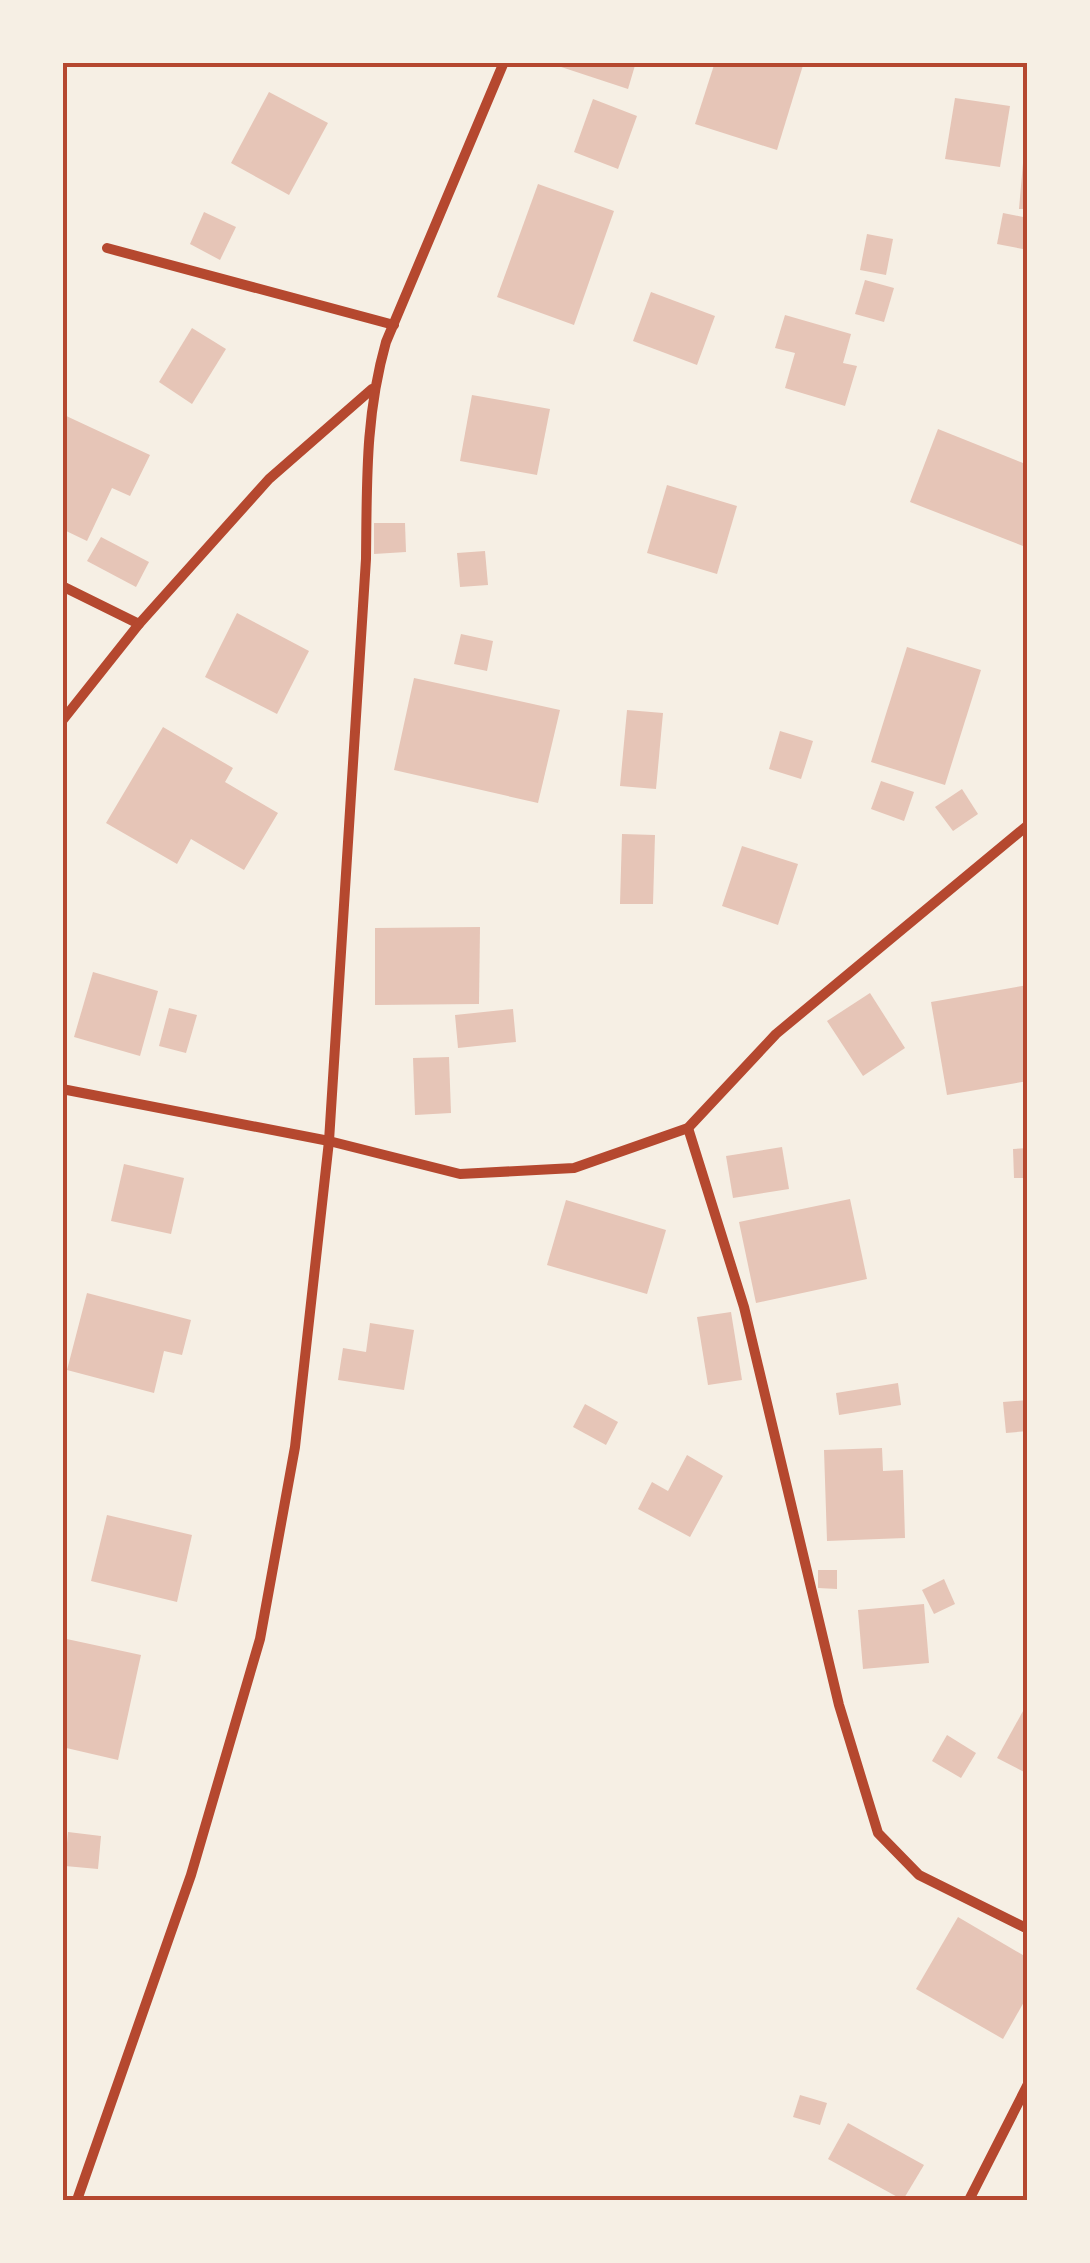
<svg xmlns="http://www.w3.org/2000/svg" width="1090" height="2263" font-family="Barlow,sans-serif">
  <style>
    .building { fill: #e6c5b7 }
    .lines { fill: none; stroke-linecap: round; stroke-linejoin: round }
    .minor { stroke: #b5482f; stroke-width: 10 }
    .neatline { fill: none; stroke: #b5482f; stroke-width: 4 }
  </style>
  <rect width="100%" height="100%" fill="#f6efe4"/>
  <!-- building -->
  <g class="building">
    <polygon points="546,62 636,62 628,89"/>
    <polygon points="715,62 804,62 777,150 695,124"/>
    <polygon points="269,92 328,123 289,195 231,163"/>
    <polygon points="955,98 1010,106 1000,167 945,159"/>
    <polygon points="593,99 637,116 618,169 574,152"/>
    <polygon points="1025,140 1028,140 1028,209 1019,209"/>
    <polygon points="538,184 614,211 574,325 497,297"/>
    <polygon points="204,212 236,227 220,260 190,244"/>
    <polygon points="1003,213 1028,218 1028,250 997,244"/>
    <polygon points="867,234 893,239 886,275 860,270"/>
    <polygon points="865,280 894,288 884,322 855,314"/>
    <polygon points="651,292 715,316 697,365 633,341"/>
    <polygon points="785,315 851,334 843,363 857,366 845,406 785,388 795,353 775,348"/>
    <polygon points="192,328 226,349 192,404 159,382"/>
    <polygon points="472,395 550,409 537,475 460,461"/>
    <polygon points="62,414 150,455 130,496 112,488 87,541 62,529"/>
    <polygon points="938,429 1028,465 1028,548 910,502"/>
    <polygon points="667,485 737,506 717,574 647,553"/>
    <polygon points="374,523 405,523 406,552 374,554"/>
    <polygon points="101,537 149,562 136,587 87,561"/>
    <polygon points="485,551 488,585 460,587 457,553"/>
    <polygon points="237,613 309,651 277,714 205,677"/>
    <polygon points="461,634 493,641 487,671 454,664"/>
    <polygon points="907,647 981,670 945,785 871,762"/>
    <polygon points="414,678 560,710 538,803 394,770"/>
    <polygon points="627,710 663,713 656,789 620,786"/>
    <polygon points="163,727 233,768 225,782 278,813 244,870 191,839 177,864 106,823"/>
    <polygon points="780,731 813,741 801,779 769,769"/>
    <polygon points="881,781 914,792 904,821 871,809"/>
    <polygon points="962,789 978,814 953,831 935,807"/>
    <polygon points="622,834 655,835 653,904 620,904"/>
    <polygon points="742,846 798,864 778,925 722,906"/>
    <polygon points="480,927 479,1004 375,1005 375,928"/>
    <polygon points="93,972 158,991 140,1056 74,1037"/>
    <polygon points="1028,985 1028,1081 947,1095 931,1002"/>
    <polygon points="870,993 905,1048 863,1076 827,1021"/>
    <polygon points="169,1008 197,1015 186,1053 159,1046"/>
    <polygon points="513,1009 516,1042 458,1048 455,1015"/>
    <polygon points="449,1057 451,1113 415,1115 413,1058"/>
    <polygon points="782,1147 789,1189 733,1198 726,1156"/>
    <polygon points="1028,1148 1028,1178 1014,1178 1013,1149"/>
    <polygon points="124,1164 184,1178 171,1234 111,1221"/>
    <polygon points="850,1199 867,1279 756,1303 739,1222"/>
    <polygon points="566,1200 666,1230 647,1294 547,1265"/>
    <polygon points="87,1293 191,1320 182,1355 164,1351 154,1393 67,1370"/>
    <polygon points="731,1312 742,1380 708,1385 697,1317"/>
    <polygon points="370,1323 414,1330 404,1390 338,1380 343,1348 366,1352"/>
    <polygon points="898,1383 901,1405 839,1415 836,1393"/>
    <polygon points="1028,1400 1028,1431 1006,1433 1003,1402"/>
    <polygon points="585,1404 618,1422 606,1445 573,1427"/>
    <polygon points="882,1448 883,1471 903,1470 905,1538 827,1541 824,1450"/>
    <polygon points="687,1455 723,1476 690,1537 638,1509 652,1482 668,1491"/>
    <polygon points="107,1515 192,1535 177,1602 91,1581"/>
    <polygon points="818,1570 837,1570 837,1589 818,1588"/>
    <polygon points="944,1579 955,1604 934,1614 922,1590"/>
    <polygon points="924,1604 929,1663 863,1669 858,1610"/>
    <polygon points="62,1638 141,1655 118,1760 62,1747"/>
    <polygon points="1028,1702 1028,1774 997,1758"/>
    <polygon points="947,1735 976,1753 961,1778 932,1761"/>
    <polygon points="68,1832 101,1836 98,1869 65,1866"/>
    <polygon points="958,1917 1028,1958 1028,1995 1003,2039 916,1989"/>
    <polygon points="800,2095 827,2103 820,2125 793,2117"/>
    <polygon points="848,2123 924,2165 903,2200 828,2159"/>
  </g>
  <g class="lines">
    <!-- minor -->
    <g class="minor">
      <polyline points="107,248 394,325"/>
      <polyline points="62,586 139,624"/>
      <polyline points="62,721 139,624 269,479 372,389"/>
      <polyline points="62,1089 329,1141 460,1174 574,1168 688,1128 776,1034 1028,825"/>
      <polyline points="688,1128 744,1307 839,1705 878,1833 919,1875 1028,1929"/>
      <path d="M77,2200L191,1875L260,1639L295,1447L329,1141L366,559C367,483 365,416 386,342L504,62"/>
      <polyline points="969,2200 1028,2084"/>
    </g>
  </g>
  <!-- border -->
  <rect width="1090" height="2263" fill="none" stroke="#f6efe4" stroke-width="130"/>
  <rect x="65" y="65" width="960" height="2133" class="neatline"/>
</svg>
